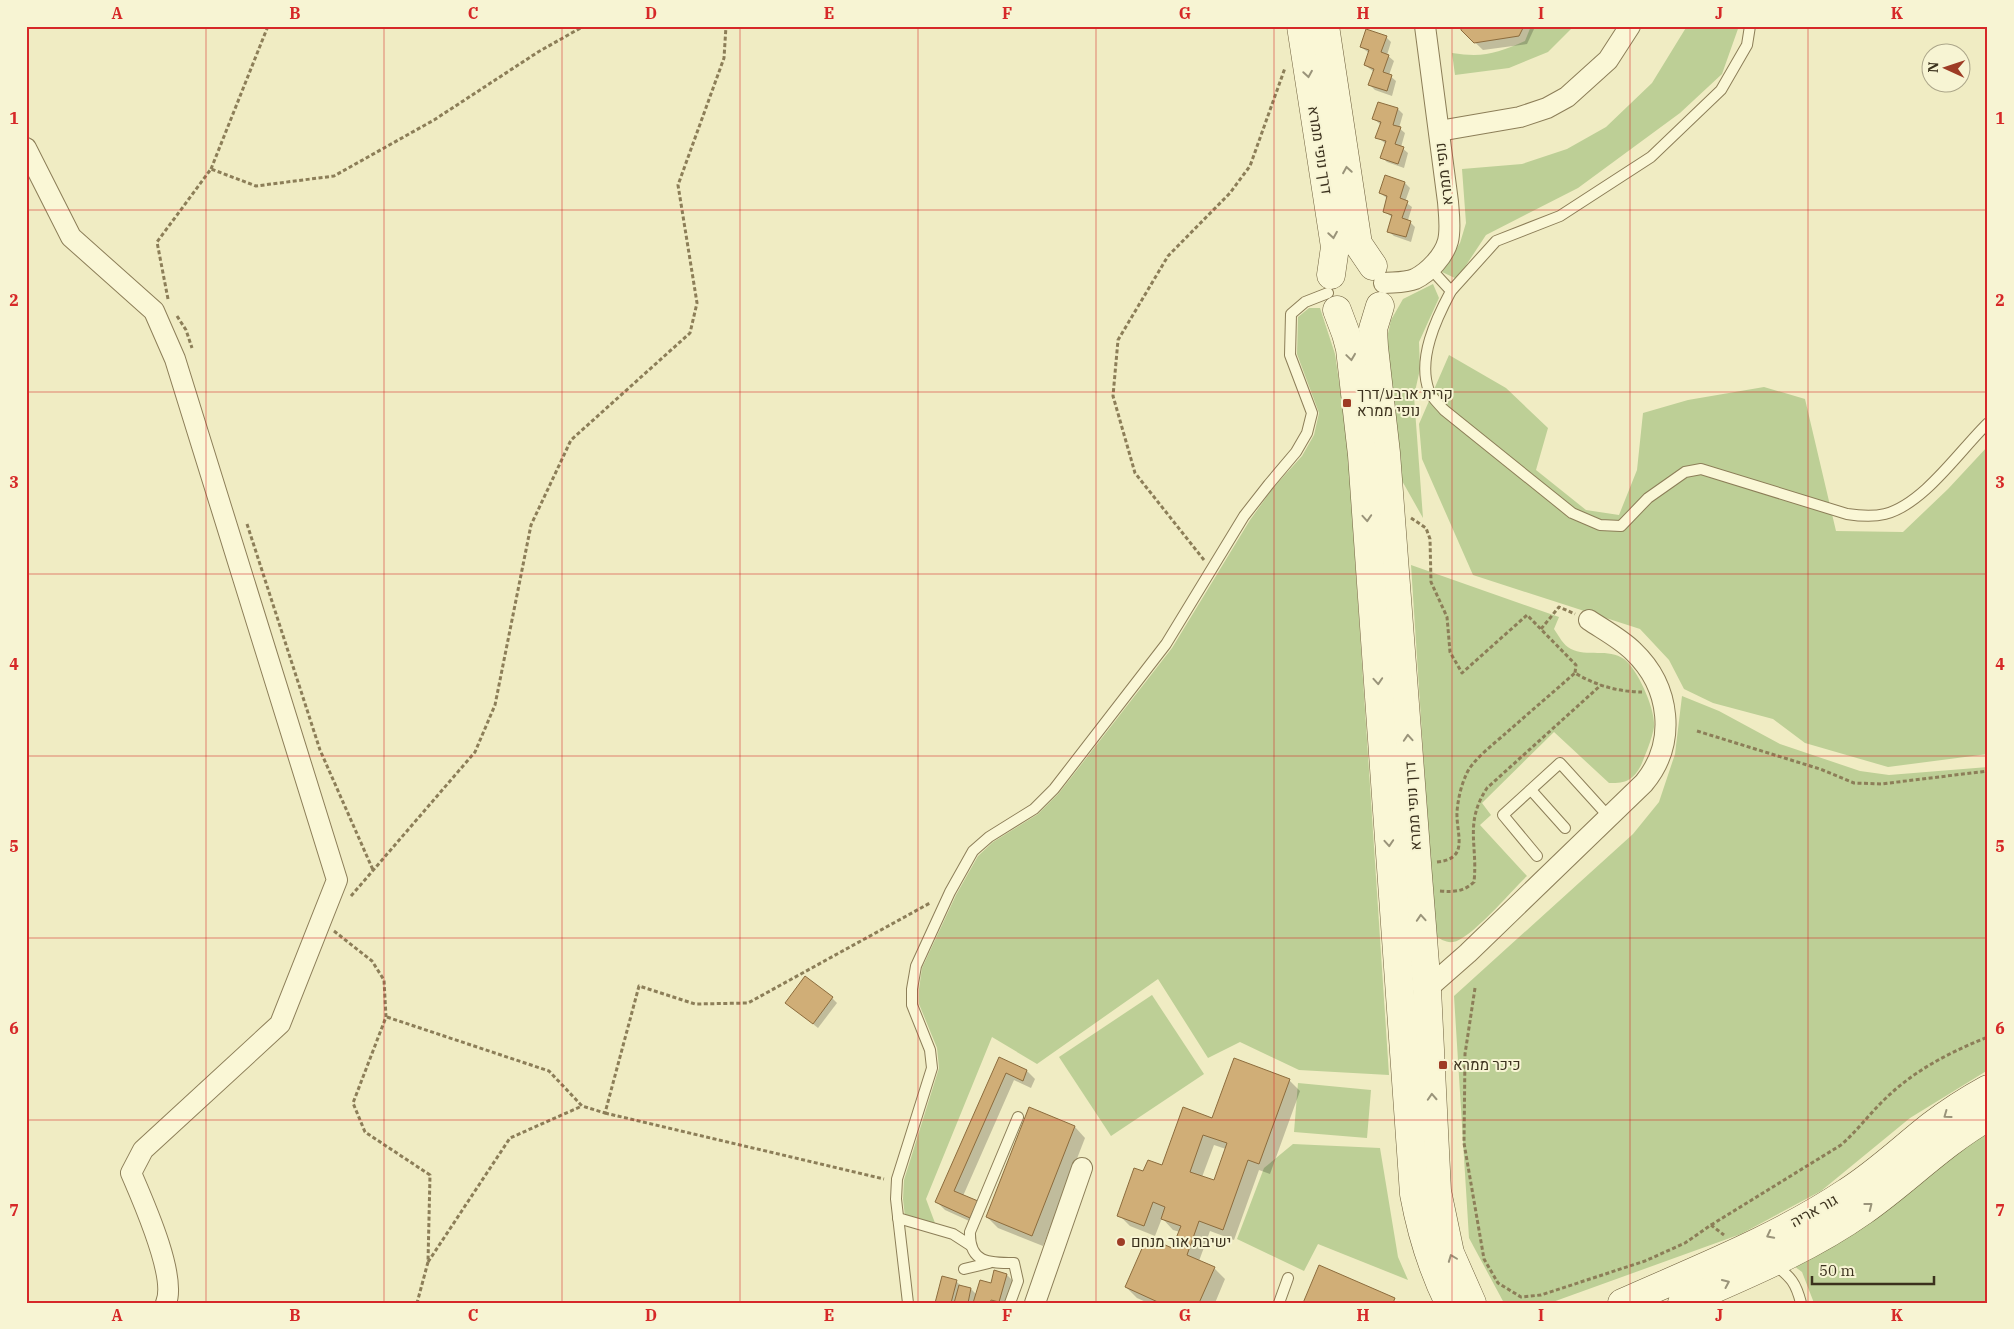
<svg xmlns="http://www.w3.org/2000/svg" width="2014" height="1329" font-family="'IBM Plex Serif',Heebo,serif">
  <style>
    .green { fill: #bdcf96 }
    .shadow { fill: #0003; fill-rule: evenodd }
    .building { fill: #d0ae77; stroke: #8c6c3d; fill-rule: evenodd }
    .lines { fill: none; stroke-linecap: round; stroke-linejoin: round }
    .lane-casing { stroke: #8c7e58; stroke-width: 12 }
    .street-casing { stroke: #8c7e58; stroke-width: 22 }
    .secondary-casing { stroke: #6d5e3c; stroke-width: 29 }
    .path { stroke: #8c7e58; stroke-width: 3; stroke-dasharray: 4 2.5; stroke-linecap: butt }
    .lane { stroke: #faf7d6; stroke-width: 10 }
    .street { stroke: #faf7d6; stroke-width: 20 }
    .secondary { stroke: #faf7d6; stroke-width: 28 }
    .oneway { stroke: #9a947a }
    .grid { fill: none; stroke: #d62828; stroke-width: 1; stroke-opacity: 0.55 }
    .poi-dot { fill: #9e3c25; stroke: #f7f4d3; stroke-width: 2 }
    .labels { text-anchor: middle; stroke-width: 4; stroke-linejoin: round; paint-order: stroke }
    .street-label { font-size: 15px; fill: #3b311d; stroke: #f7f4d3 }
    .poi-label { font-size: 15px; fill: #3b311d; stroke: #f7f4d3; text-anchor: start }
    .neatline { fill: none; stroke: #d62828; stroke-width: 2 }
    .grid-label { font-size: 16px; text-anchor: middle; font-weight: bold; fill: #d62828 }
  </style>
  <rect width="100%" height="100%" fill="#f0ecc3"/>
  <!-- green -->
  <g class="green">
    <path d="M1531,26H1574L1548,52L1509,68L1455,75L1452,53C1484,58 1497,53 1525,41Z"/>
    <polygon points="1687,26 1739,26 1722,74 1680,113 1578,188 1486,235 1457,279 1442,272 1460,243 1466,223 1462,169 1522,164 1567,149 1606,127 1652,83"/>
    <polygon points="1433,284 1439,298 1419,342 1420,369 1414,396 1423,518 1401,479 1387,338 1391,320 1403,299"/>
    <polygon points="1309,308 1320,308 1335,354 1347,436 1389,1075 1299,1070 1240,1042 1208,1058 1158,979 1037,1064 992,1037 926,1199 935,1223 905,1217 903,1199 904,1180 939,1068 937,1048 919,1004 919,989 922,968 956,895 978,856 993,842 1038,814 1059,793 1172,648 1250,520 1273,488 1302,456 1314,435 1319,413 1297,354 1298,317"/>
    <polygon points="1449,355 1506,388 1548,428 1536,470 1586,510 1619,515 1637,470 1643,413 1688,400 1764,387 1805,399 1836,531 1903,532 1948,489 1988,446 1988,754 1888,767 1805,743 1773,719 1713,703 1684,689 1669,660 1640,629 1473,575 1422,459 1419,424"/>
    <path d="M1411,565L1559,617L1554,629C1559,636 1563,645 1571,649C1586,657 1609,648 1624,659C1637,668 1656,710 1654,727C1652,739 1646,753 1642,763C1635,779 1626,784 1609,783L1554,732L1482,803L1491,815L1480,825L1527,876C1512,890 1470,940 1453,942C1447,943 1439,939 1435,935Z"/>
    <polygon points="1682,696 1719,711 1780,744 1860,771 1889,775 1988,767 1988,1070 1910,1118 1821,1191 1741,1234 1550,1303 1504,1303 1469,1238 1454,996 1633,834 1659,802 1675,754"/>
    <polygon points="1152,995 1204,1074 1111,1136 1059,1057"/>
    <polygon points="1298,1083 1371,1090 1367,1138 1294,1132"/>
    <polygon points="1988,1129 1988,1303 1814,1303 1802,1272 1790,1263 1854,1234"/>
    <polygon points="1293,1144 1380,1148 1398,1257 1408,1280 1318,1244 1304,1271 1237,1239 1264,1168"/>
  </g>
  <!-- shadow -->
  <g class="shadow">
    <polygon points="1462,26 1535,26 1535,27 1527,44 1483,50 1462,30"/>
    <polygon points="1386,37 1391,42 1387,55 1394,61 1389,75 1396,81 1392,96 1375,90 1370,85 1374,72 1365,65 1369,53 1361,47"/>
    <polygon points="1379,103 1398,109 1403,114 1399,128 1405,133 1401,147 1408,153 1404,168 1387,162 1382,157 1386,144 1377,137 1381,125 1374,119"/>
    <polygon points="1386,177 1405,183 1410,188 1405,202 1412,207 1408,220 1415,227 1411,242 1394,236 1388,231 1393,218 1384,211 1388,199 1380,193"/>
    <polygon points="832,998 837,1003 818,1028 787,1003"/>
    <polygon points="1000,1059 1027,1071 1035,1079 1031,1088 1014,1080 963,1196 977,1202 985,1210 978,1225 945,1210 937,1202"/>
    <path d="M1289,1080L1300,1091L1270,1174L1259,1170L1234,1240L1210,1231L1199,1261L1214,1268L1225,1279L1215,1303H1148L1137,1298L1126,1287L1173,1250L1180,1232L1173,1230L1162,1218L1155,1236L1130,1226L1119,1215L1144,1173L1163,1167L1213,1120ZM1214,1145L1226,1149L1214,1182L1202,1177Z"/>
    <polygon points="1075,1127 1085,1138 1043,1246 998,1228 987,1217"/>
    <polygon points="1007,1275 1015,1283 1009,1303 937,1303 956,1281 962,1287 971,1289 977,1295"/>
  </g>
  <!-- building -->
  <g class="building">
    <polygon points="1461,26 1524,26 1519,36 1474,43 1461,30"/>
    <polygon points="1366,29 1387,36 1381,52 1389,55 1383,72 1392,75 1387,91 1368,85 1374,69 1364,65 1369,50 1360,47"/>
    <polygon points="1378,102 1398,108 1393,125 1401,127 1395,144 1404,147 1398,164 1380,158 1386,141 1375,138 1381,122 1372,119"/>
    <polygon points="1385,175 1405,182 1400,198 1408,201 1402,218 1411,221 1406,237 1387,232 1392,215 1383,212 1387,196 1379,193"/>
    <polygon points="805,976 833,997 813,1024 785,1003"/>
    <polygon points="999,1057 1027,1070 1023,1081 1006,1073 954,1191 978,1201 970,1218 935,1202"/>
    <path d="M1234,1058L1290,1079L1259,1164L1248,1160L1223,1230L1199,1221L1187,1255L1215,1267L1199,1303H1160L1125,1287L1147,1237L1172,1248L1181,1226L1161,1219L1165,1207L1153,1202L1144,1226L1117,1216L1134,1168L1143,1171L1148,1160L1162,1165L1183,1107L1212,1118ZM1203,1135L1227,1143L1214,1180L1190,1172Z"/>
    <polygon points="1029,1107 1075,1126 1032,1236 986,1217"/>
    <polygon points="1319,1265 1395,1298 1393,1303 1303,1303"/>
    <polygon points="994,1270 1007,1274 999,1302 991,1300 990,1303 973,1303 980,1280 991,1283"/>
    <polygon points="942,1276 957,1280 951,1303 935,1303"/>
    <polygon points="959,1285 971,1288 968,1303 954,1303"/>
  </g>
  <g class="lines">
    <defs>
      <g id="lane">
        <path d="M1430,268L1451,291C1436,319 1417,359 1429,391C1432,398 1439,404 1444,410L1572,513L1600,525L1621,526L1648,498L1685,472L1701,469L1847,514C1860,516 1873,517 1885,514C1924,504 1960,450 1988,423"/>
        <polyline points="1451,291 1496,241 1560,216 1651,157 1721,90 1747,45 1750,26"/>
        <polyline points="1531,790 1565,828"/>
        <polyline points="1537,856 1503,815 1560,763 1609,817"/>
        <polyline points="898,1218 953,1234 970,1245"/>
        <path d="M1774,1264C1791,1277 1796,1283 1801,1303"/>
        <polyline points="964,1269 989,1263"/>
        <polyline points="908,1303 896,1199 897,1179 932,1068 930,1050 912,1005 912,989 916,966 950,892 973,851 989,837 1034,809 1054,789 1166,644 1244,516 1269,484 1296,452 1307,433 1312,413 1290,355 1291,314 1305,302 1328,293"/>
        <path d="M1010,1303L1018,1281L1014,1263C989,1263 969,1263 970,1232L1018,1117"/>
        <polyline points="1279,1303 1288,1278"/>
      </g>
      <g id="street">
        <polyline points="1439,131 1520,117 1547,108 1567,97 1608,60 1630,26"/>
        <path d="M26,148L71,237L154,311L175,359L337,880L280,1024L143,1150L131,1173C143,1201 177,1276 166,1303"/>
        <path d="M1384,283C1394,282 1405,283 1415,279C1429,272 1444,256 1448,241C1451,229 1449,215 1448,202L1425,26"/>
        <path d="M1427,989L1468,953L1644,783C1677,743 1671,687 1633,651C1621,639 1604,630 1589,620"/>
        <polyline points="1035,1303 1082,1168"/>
      </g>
      <g id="secondary">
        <polyline points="1301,26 1335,247 1331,275"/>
        <polyline points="1325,26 1358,244 1373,266"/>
        <polyline points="1380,306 1373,329 1374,347 1386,453 1417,863 1427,989 1437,1191 1450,1253 1472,1303"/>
        <path d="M1337,310L1346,334L1350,349L1362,455L1414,1194C1421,1232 1432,1268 1449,1303"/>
        <path d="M1622,1303C1698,1269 1778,1238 1847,1192C1877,1173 1903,1148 1931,1126C1949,1112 1968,1100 1988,1089"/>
        <path d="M1682,1303C1743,1276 1808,1250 1863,1211C1906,1181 1942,1143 1988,1117"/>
      </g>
    </defs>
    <!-- lane casing -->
    <use href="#lane" class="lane-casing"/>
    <!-- street casing -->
    <use href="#street" class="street-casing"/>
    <!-- secondary casing -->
    <use href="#secondary" class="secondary-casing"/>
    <!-- path -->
    <g class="path">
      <polyline points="211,169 268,26"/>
      <polyline points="168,299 157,242 211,169 256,186 334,176 434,120 538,52 584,26"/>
      <polyline points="177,316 186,330 192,348"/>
      <polyline points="1411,518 1426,528 1430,539 1431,582 1447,617 1450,652 1462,673 1527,615 1576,665 1575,673"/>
      <polyline points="247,524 320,750 373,870"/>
      <polyline points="1204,560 1135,473 1113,396 1118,340 1168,256 1230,193 1250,166 1285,68"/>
      <polyline points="1541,629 1559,607 1575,614"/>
      <polyline points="1697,731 1820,769 1854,783 1881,784 1988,771"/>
      <path d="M1437,862C1470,859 1456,834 1457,812C1458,799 1461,786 1466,775C1472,760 1494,744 1506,733C1529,713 1552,693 1575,673C1595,685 1618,692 1642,692"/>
      <path d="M1440,891C1454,892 1463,892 1474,882C1478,845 1464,823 1487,788L1601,685"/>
      <polyline points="351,896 475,752 495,705 531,525 571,440 690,333 697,303 678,185 724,58 726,26"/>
      <polyline points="334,931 372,961 384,980 386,1017 353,1103 365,1132 430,1175 428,1262 417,1303"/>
      <polyline points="1475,988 1465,1054 1464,1143 1484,1259 1498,1283 1521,1297 1541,1295 1645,1261 1685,1243 1711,1225 1724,1235"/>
      <polyline points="387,1017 549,1071 582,1106 605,1113 639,986 695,1004 748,1003 930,903"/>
      <polyline points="605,1113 884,1179"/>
      <path d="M1711,1225L1841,1145C1858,1130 1870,1113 1886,1098C1915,1070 1950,1052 1988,1037"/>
      <polyline points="428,1262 510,1138 582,1106"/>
    </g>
    <!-- lane -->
    <use href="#lane" class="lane"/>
    <!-- street -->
    <use href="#street" class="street"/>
    <!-- secondary -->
    <use href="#secondary" class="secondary"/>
  </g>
  <!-- one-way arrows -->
  <defs><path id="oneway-chevron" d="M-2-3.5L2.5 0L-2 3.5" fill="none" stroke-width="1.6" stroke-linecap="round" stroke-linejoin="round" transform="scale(1.25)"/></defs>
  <g class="oneway">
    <use href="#oneway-chevron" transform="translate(1308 74) rotate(81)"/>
    <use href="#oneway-chevron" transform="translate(1347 170) rotate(-99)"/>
    <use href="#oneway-chevron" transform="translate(1333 235) rotate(81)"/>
    <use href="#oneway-chevron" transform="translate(1351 357) rotate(82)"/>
    <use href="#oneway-chevron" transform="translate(1367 518) rotate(86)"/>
    <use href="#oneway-chevron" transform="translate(1378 681) rotate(86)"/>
    <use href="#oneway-chevron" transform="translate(1408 738) rotate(-94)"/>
    <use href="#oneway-chevron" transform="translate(1389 843) rotate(86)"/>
    <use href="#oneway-chevron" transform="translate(1421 918) rotate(-94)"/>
    <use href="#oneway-chevron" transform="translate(1432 1097) rotate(-93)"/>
    <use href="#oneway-chevron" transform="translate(1947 1115) rotate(144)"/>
    <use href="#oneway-chevron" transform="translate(1869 1206) rotate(-38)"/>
    <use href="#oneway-chevron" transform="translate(1770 1235) rotate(153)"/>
    <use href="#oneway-chevron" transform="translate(1452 1258) rotate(-111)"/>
    <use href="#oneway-chevron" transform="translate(1726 1283) rotate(-24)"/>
  </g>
  <!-- grid -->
  <path class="grid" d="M206,26V1303M384,26V1303M562,26V1303M740,26V1303M918,26V1303M1096,26V1303M1274,26V1303M1452,26V1303M1630,26V1303M1808,26V1303M26,210H1988M26,392H1988M26,574H1988M26,756H1988M26,938H1988M26,1120H1988"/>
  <!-- markers -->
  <g class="poi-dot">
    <rect x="1342" y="398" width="10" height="10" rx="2.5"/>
    <rect x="1438" y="1060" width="10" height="10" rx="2.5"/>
    <circle cx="1121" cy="1242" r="5"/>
  </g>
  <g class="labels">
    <!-- street labels -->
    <g class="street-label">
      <text transform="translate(1320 150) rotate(81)" y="5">דרך נופי ממרא</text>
      <text transform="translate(1444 174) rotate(-97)" y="5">נופי ממרא</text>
      <text transform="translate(1413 806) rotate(-94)" y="5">דרך נופי ממרא</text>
      <text transform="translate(1814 1211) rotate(-29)" y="5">גור אריה</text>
    </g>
    <!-- poi labels -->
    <g class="poi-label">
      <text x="1357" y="399">קרית ארבע/דרך<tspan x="1357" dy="17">נופי ממרא</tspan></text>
      <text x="1453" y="1070">כיכר ממרא</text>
      <text x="1131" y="1247">ישיבת אור מנחם</text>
    </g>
  </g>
  <!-- border -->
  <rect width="2014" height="1329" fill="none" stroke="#f7f4d3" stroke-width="55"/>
  <!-- north arrow -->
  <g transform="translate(1946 68) rotate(273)"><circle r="24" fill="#f7f4d3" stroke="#aca68a"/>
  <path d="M0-4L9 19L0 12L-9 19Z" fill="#9e3c25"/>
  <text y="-8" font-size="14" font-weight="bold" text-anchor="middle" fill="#3b311d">N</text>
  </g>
  <!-- scale -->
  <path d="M1812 1276v8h122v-8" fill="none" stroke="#3b311d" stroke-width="2.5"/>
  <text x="1819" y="1276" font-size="15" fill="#3b311d" stroke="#f7f4d3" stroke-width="4" paint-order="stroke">50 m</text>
  <rect x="28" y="28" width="1958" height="1274" class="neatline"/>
  <g class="grid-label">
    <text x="117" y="19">A</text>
    <text x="295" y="19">B</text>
    <text x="473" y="19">C</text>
    <text x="651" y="19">D</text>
    <text x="829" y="19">E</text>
    <text x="1007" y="19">F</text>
    <text x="1185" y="19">G</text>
    <text x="1363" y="19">H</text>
    <text x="1541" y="19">I</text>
    <text x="1719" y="19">J</text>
    <text x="1897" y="19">K</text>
    <text x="14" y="124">1</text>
    <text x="2000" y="124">1</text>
    <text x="14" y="306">2</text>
    <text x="2000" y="306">2</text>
    <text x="14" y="488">3</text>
    <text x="2000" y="488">3</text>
    <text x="14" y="670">4</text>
    <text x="2000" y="670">4</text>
    <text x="14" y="852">5</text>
    <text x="2000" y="852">5</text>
    <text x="14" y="1034">6</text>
    <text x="2000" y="1034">6</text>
    <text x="14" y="1216">7</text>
    <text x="2000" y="1216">7</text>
    <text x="117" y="1321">A</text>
    <text x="295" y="1321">B</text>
    <text x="473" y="1321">C</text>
    <text x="651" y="1321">D</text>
    <text x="829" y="1321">E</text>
    <text x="1007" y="1321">F</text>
    <text x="1185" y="1321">G</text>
    <text x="1363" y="1321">H</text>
    <text x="1541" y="1321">I</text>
    <text x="1719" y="1321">J</text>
    <text x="1897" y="1321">K</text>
  </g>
</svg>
